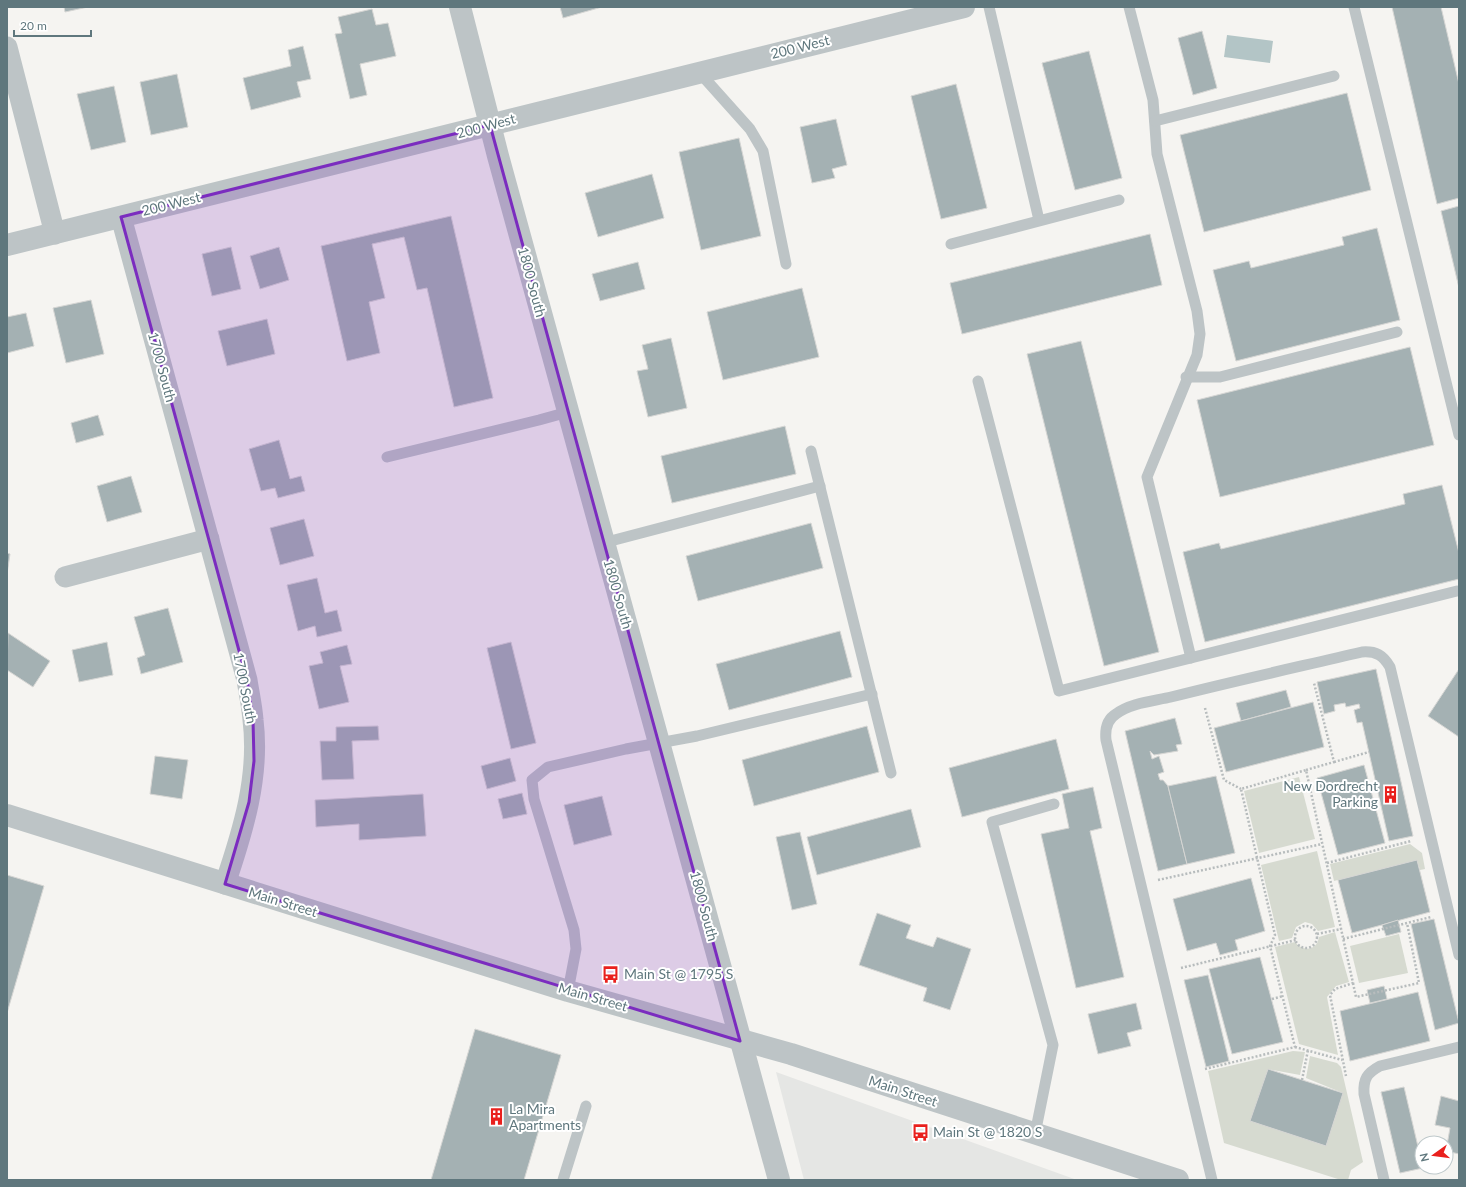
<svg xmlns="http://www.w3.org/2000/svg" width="1466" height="1187" font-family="Lato,sans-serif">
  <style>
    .built { fill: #e5e6e4 }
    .green { fill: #d6dad0 }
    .water { fill: #b3c5c6 }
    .building { fill: #a4b1b3; stroke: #d6d6d4 }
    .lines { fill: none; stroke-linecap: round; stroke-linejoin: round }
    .path { stroke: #b7bcbd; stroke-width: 2.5; stroke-dasharray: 2 2; stroke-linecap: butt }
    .service { stroke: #bdc4c6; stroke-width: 11 }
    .minor { stroke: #bdc4c6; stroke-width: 21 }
    .tertiary { stroke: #bdc4c6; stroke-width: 22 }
    .marked { fill: #7b2cbf; fill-opacity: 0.2; stroke: #7b2cbf; stroke-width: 3; stroke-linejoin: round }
    .labels { text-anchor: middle; stroke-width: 4; stroke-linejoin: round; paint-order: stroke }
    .street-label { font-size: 14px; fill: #5f777d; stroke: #fff }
    .poi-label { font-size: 14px; fill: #5f777d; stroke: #fff; text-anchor: start }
  </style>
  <rect width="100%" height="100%" fill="#f5f4f1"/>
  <!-- built -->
  <polygon class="built" points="776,1072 1077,1180 804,1180"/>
  <!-- green -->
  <g class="green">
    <polygon points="1299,777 1315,839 1259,853 1244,791"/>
    <polygon points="1410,844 1422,853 1425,869 1420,870 1417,860 1334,881 1330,864"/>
    <polygon points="1317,851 1335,927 1318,931 1312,924 1305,922 1296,927 1292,938 1279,941 1261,865"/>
    <path d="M1335,932L1349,982L1336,986L1327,997L1338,1055L1299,1044L1275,947L1295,942C1303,952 1317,951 1319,937Z"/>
    <polygon points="1399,934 1408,973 1359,983 1350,946"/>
    <polygon points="1293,1051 1305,1052 1300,1075 1268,1069 1251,1121 1326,1146 1343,1093 1306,1078 1310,1056 1337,1063 1341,1067 1363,1162 1351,1170 1348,1180 1341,1180 1224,1143 1208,1071"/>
  </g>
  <!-- water -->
  <polygon class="water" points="1227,35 1273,41 1270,63 1224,57"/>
  <!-- building -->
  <g class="building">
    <polygon points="64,7 88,7 65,12"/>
    <polygon points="560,7 602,7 563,18"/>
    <polygon points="1392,7 1441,7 1459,84 1459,198 1437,204"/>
    <polygon points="372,9 376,25 388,23 396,56 360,64 367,95 350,99 335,34 342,33 338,17"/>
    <polygon points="1202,31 1217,88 1193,95 1178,38"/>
    <polygon points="303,46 311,79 297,82 301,97 251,110 243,78 291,66 288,50"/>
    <polygon points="1089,51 1122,178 1075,190 1042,63"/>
    <polygon points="177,74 188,127 151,135 140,82"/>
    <polygon points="956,84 987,208 941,219 911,96"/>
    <polygon points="114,86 126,142 91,150 77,94"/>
    <polygon points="1347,93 1371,190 1204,232 1180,135"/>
    <polygon points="836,119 847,165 832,169 835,178 812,183 800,127"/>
    <polygon points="739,138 761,236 701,250 679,152"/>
    <polygon points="652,174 664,218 598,237 585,193"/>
    <polygon points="1459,206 1459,288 1441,211"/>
    <polygon points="451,216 493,398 454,407 427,288 417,290 404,237 372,244 385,298 369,302 380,353 347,361 321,246"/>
    <polygon points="1377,228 1400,320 1236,361 1213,270 1249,261 1251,268 1344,245 1342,237"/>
    <polygon points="1150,234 1162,285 962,334 950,283"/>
    <polygon points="231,247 241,289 212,296 202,254"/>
    <polygon points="279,247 289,280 260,289 250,256"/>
    <polygon points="638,262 645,289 600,301 592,274"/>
    <polygon points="802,288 819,357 723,380 707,312"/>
    <polygon points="91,300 104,354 66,363 53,308"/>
    <polygon points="26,313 34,346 7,353 7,317"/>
    <polygon points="267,319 275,354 227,366 218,331"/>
    <polygon points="671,338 687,408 648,417 637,371 648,369 642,345"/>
    <polygon points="1081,341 1159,652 1104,666 1027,354"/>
    <polygon points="1410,347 1434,445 1220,497 1197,400"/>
    <polygon points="98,415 104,435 76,443 71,423"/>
    <polygon points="785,426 796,474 672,503 661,456"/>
    <polygon points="279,440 290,479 301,476 305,491 278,498 275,488 261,491 249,449"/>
    <polygon points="131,476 142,512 107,522 97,486"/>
    <polygon points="1442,485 1459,553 1459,579 1205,642 1183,552 1219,543 1221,549 1405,504 1403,494"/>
    <polygon points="304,519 314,556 280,565 270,528"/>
    <polygon points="811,523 823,568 698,601 686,556"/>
    <polygon points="7,553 10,554 7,574"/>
    <polygon points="317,578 325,613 337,610 342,631 317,637 315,626 298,631 287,585"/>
    <polygon points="168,608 183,662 141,674 137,658 145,655 134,617"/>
    <polygon points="840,631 852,677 729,710 716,664"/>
    <polygon points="8,633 50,661 33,687 7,670"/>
    <polygon points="107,642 113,675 79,682 72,650"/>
    <polygon points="511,642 536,743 511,749 487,648"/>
    <polygon points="347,645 352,664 340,666 349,702 319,709 309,666 323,663 320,652"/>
    <polygon points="1376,669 1413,836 1389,841 1362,722 1357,723 1354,710 1360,708 1359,704 1346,707 1345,703 1334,705 1335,711 1324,714 1317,682"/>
    <polygon points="1459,669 1459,737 1428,716"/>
    <polygon points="1286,690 1291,707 1241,721 1236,703"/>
    <polygon points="1313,702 1324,747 1226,772 1214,728"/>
    <polygon points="1175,718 1182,744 1176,745 1178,751 1154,755 1150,751 1152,759 1159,756 1164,772 1158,774 1160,780 1163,780 1168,786 1187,864 1158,871 1125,731"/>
    <polygon points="378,726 379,740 352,741 354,779 322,780 320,741 336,741 336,727"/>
    <polygon points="867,726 879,772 754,806 742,760"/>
    <polygon points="1056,739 1069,789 962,817 949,768"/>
    <polygon points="155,756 188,760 182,799 150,794"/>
    <polygon points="510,758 516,781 487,789 481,766"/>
    <polygon points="1364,765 1385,843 1338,855 1317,778"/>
    <polygon points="1216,776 1235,853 1187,864 1168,786"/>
    <polygon points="1093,787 1102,828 1090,831 1124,977 1076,988 1041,834 1069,828 1062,794"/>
    <polygon points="522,793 527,814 503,819 498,799"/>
    <polygon points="423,794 426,836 359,840 359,824 316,827 315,800"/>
    <polygon points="602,796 612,835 574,845 564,805"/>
    <polygon points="911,809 921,847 817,875 807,837"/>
    <polygon points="800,832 817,904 792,910 776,837"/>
    <polygon points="1417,860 1430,912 1352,933 1338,880"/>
    <polygon points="7,875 44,886 7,1013"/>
    <polygon points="1251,878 1265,931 1235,940 1238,950 1220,955 1216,943 1187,951 1173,899"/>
    <polygon points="877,913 911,925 906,938 933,947 937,937 971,949 950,1010 923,1001 927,988 859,965"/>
    <polygon points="1434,919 1459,1023 1435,1030 1411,924"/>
    <polygon points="1398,920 1401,932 1386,936 1382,925"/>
    <polygon points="1260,957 1283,1042 1232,1054 1209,969"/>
    <polygon points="1208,975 1229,1061 1206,1067 1184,980"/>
    <polygon points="1384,986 1387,999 1370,1003 1367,990"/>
    <polygon points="1418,992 1430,1041 1350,1061 1340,1011"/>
    <polygon points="1136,1003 1142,1029 1127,1033 1131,1046 1098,1054 1088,1014"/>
    <polygon points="475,1029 561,1055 524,1180 431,1180"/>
    <polygon points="1268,1069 1343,1093 1326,1146 1250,1121"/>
    <polygon points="1404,1087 1423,1168 1400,1173 1381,1092"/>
    <polygon points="1441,1096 1459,1101 1459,1154 1446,1151 1450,1128 1435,1125"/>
  </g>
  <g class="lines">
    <!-- path -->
    <g class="path">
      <polyline points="1205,708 1224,780 1241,789"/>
      <polyline points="1334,762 1369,752"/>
      <polyline points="1306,770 1334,762 1314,683"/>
      <polyline points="1327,863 1411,841"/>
      <polyline points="1158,880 1322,844"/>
      <circle cx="1306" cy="937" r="11"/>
      <polyline points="1317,934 1341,929"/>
      <polyline points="1343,939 1431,917"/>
      <polyline points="1181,968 1296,940"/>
      <polyline points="1353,983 1356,997 1419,983 1407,923"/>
      <polyline points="1272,999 1283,996"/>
      <polyline points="1295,1047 1342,1060"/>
      <polyline points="1205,1069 1295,1047 1270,946 1275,935 1241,789 1306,770 1353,983 1335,989 1330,995 1346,1076"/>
      <polyline points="1302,1080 1308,1050"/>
    </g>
    <!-- service -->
    <g class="service">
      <polyline points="989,7 1039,220"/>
      <polyline points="1129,7 1153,100 1157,154 1197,311 1200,334 1197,355 1147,477 1191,658"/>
      <polyline points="1354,7 1459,435"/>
      <polyline points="699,72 750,129 763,151 786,264"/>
      <polyline points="1155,121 1334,76"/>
      <polyline points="951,244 1119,200"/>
      <polyline points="1186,377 1220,377 1397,332"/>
      <polyline points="978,381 1059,691 1457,591"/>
      <polyline points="811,451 891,773"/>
      <polyline points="387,457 539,420 568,412"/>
      <polyline points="603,543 820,486"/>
      <polyline points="568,991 576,949 574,930 534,799 532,780 548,767 626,749 697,736 872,694"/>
      <polyline points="1035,1134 1053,1045 992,822 1054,804"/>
      <polyline points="563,1180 586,1106"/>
      <path d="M1212,1180L1106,740C1105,730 1106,720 1116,714C1130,703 1154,701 1171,697C1234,681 1298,667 1362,652C1376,651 1383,655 1390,667L1459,955"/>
      <path d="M1384,1180L1364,1094C1363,1079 1367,1073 1380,1066L1459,1047"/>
    </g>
    <!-- minor -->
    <g class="minor">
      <polyline points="7,47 55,234"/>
      <path d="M121,217L247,680C249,693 252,706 253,720C260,776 243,831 225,884"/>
      <polyline points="65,577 209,539"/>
    </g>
    <!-- tertiary -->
    <g class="tertiary">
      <polyline points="460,7 498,156 779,1180"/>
      <polyline points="7,245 964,7"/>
      <polyline points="7,815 568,991 791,1054 1178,1180"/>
    </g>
  </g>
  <!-- marked area -->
  <path class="marked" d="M490,125L740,1041L225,884L249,802L254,761L253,720L247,680L121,217Z"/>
  <!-- icons -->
  <defs>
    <symbol id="building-bare" viewBox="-9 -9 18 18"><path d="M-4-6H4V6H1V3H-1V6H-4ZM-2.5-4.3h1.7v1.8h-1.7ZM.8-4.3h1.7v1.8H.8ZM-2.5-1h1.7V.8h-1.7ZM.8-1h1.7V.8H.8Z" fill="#e9201d" stroke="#fff" stroke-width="2.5" paint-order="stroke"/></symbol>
    <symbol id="bus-bare" viewBox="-9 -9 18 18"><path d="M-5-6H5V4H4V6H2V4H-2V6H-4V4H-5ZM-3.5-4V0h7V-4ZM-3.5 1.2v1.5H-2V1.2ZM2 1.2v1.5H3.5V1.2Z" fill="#e9201d" stroke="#fff" stroke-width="2.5" paint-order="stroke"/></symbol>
  </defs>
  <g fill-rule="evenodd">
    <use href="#building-bare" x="1378" y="782" width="25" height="25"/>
    <use href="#bus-bare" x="598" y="962" width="25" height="25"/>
    <use href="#building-bare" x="484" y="1104" width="25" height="25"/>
    <use href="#bus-bare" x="908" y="1120" width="25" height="25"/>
  </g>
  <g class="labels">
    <!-- street labels -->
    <g class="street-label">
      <text transform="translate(800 47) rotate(-14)" y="5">200 West</text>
      <text transform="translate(486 126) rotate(-15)" y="5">200 West</text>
      <text transform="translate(171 204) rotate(-14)" y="5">200 West</text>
      <text transform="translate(532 282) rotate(75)" y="5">1800 South</text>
      <text transform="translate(162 367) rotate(75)" y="5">1700 South</text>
      <text transform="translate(618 594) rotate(74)" y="5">1800 South</text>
      <text transform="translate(245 688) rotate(79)" y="5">1700 South</text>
      <text transform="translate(283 902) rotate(17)" y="5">Main Street</text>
      <text transform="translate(704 906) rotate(75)" y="5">1800 South</text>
      <text transform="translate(593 997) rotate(16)" y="5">Main Street</text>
      <text transform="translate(903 1091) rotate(18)" y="5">Main Street</text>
    </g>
    <!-- poi labels -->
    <g class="poi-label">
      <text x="1378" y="791" text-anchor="end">New Dordrecht<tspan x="1378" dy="16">Parking</tspan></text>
      <text x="624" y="979">Main St @ 1795 S</text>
      <text x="509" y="1114">La Mira<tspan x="509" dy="16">Apartments</tspan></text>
      <text x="933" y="1137">Main St @ 1820 S</text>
    </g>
  </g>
  <!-- border -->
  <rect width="1466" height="1187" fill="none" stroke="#5f777d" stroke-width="16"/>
  <!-- north arrow -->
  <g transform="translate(1434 1155) rotate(256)"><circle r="19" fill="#ffffff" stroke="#bfc9cb"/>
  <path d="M0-3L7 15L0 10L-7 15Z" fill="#e9201d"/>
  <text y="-6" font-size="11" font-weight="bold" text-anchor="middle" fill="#5f777d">N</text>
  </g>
  <!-- scale -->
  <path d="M14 30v6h77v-6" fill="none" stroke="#5f777d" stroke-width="2"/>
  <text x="20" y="30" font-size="12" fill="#5f777d" stroke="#ffffff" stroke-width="3" paint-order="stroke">20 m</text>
</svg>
